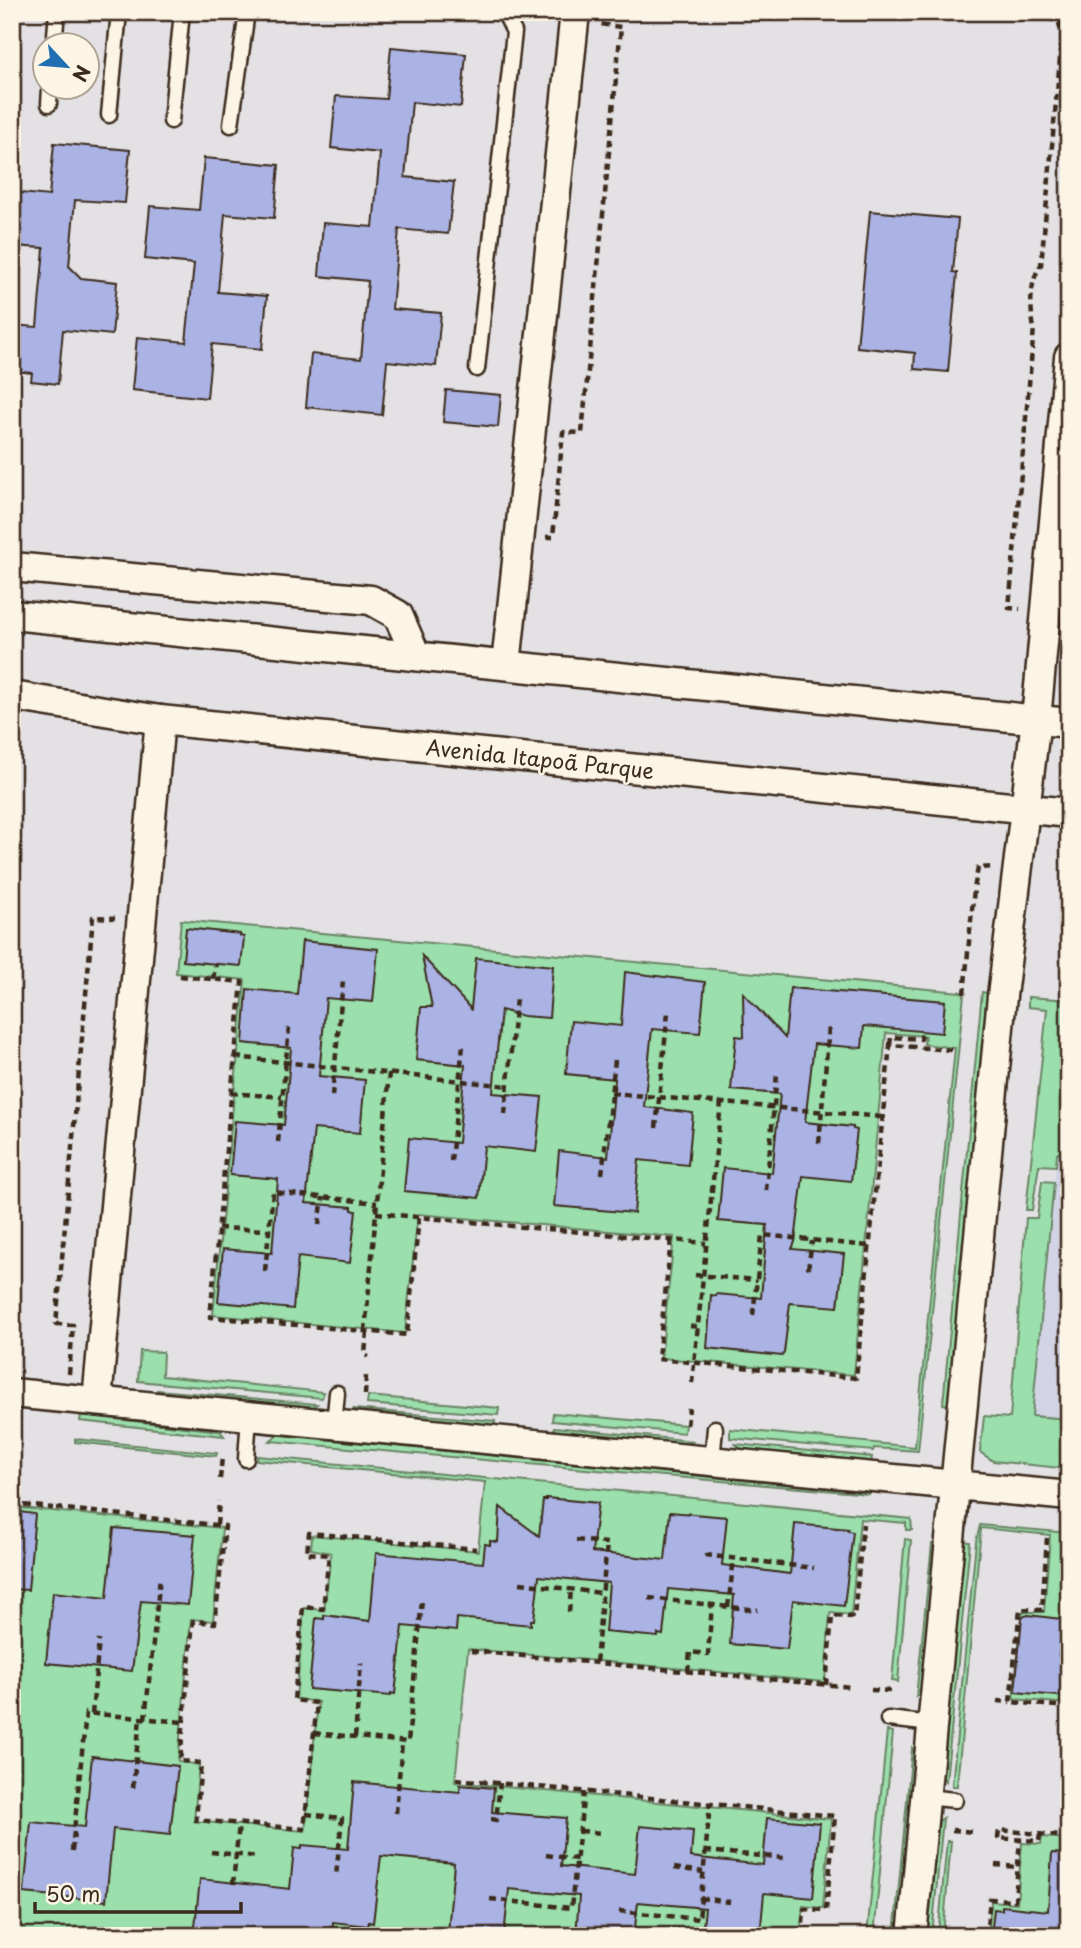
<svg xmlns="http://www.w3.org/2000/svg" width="1081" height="1948" font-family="'Playpen Sans',sans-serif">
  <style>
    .built { fill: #d2d3e4 }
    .green { fill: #9adfac; stroke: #6a8465; stroke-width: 2 }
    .building { fill: #aab3e3; stroke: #3b2a1e; stroke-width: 2 }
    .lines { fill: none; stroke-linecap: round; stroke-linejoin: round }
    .service-casing { stroke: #3b2a1e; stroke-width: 19 }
    .minor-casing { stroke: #3b2a1e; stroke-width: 33 }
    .path { stroke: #3b2a1e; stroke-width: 4.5; stroke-dasharray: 7 5; stroke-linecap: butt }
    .service { stroke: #fcf5e5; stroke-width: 14 }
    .minor { stroke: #fcf5e5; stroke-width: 28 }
    .labels { text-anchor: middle; stroke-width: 5; stroke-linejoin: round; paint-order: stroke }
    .street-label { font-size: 21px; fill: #3b2a1e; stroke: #fcf5e5 }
  </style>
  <rect width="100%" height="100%" fill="#e3e1e4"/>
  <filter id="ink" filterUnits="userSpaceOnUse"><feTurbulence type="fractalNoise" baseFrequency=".0143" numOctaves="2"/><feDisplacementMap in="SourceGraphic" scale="14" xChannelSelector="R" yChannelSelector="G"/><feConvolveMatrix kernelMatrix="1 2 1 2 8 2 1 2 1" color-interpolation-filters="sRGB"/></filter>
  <g filter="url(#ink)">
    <!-- built -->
    <polygon class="built" points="1069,1025 1069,1419 1032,1416"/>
    <!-- green -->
    <g class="green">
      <polygon points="181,920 961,992 964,994 918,1451 874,1448 873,1451 730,1438 730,1429 915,1447 955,1048 924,1044 925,1036 886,1033 854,1375 661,1358 674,1237 418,1214 405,1333 213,1315 245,980 176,973"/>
      <polygon points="982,992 988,993 948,1405 943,1404"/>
      <polygon points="1028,997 1069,1000 1069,1132 1063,1152 1057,1153 1056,1166 1039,1165 1032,1210 1026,1210 1047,1009 1028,1007"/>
      <polygon points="1042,1181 1054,1182 1032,1416 1069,1419 1069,1469 993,1461 980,1452 984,1416 1010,1418 1026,1218 1037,1218"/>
      <polygon points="140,1351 163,1352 162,1376 324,1392 322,1398 138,1381"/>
      <polygon points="157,1390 317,1404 311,1409 157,1395"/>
      <polygon points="368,1396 499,1408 498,1415 367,1404"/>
      <polygon points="354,1409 495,1421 494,1427 357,1414"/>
      <polygon points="553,1413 685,1425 684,1433 552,1421"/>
      <polygon points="81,1415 220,1431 224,1436 80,1421"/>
      <polygon points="554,1427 694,1441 686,1444 553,1433"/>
      <polygon points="278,1434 868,1487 868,1494 270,1441"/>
      <polygon points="75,1439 217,1453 216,1456 75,1442"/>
      <polygon points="735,1444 872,1457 871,1463 741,1449"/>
      <polygon points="257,1456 911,1519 912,1530 906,1530 906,1523 860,1519 851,1615 830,1613 825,1682 468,1649 455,1782 831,1819 823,1908 803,1906 800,1936 12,1936 12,1507 222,1528 213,1621 191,1619 178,1761 199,1765 194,1821 305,1831 318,1702 296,1699 304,1608 324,1610 331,1553 311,1549 312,1535 478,1551 485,1482 257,1460"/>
      <polygon points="980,1525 1069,1533 1069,1704 1013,1699 1023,1612 1044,1612 1050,1535 981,1528 957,1786 952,1786 976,1542"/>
      <polygon points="905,1539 911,1540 898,1682 892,1681"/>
      <polygon points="963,1541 970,1542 946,1781 943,1778"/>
      <polygon points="932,1544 937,1544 922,1692 916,1697"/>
      <polygon points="887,1731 893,1732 874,1936 867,1936"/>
      <polygon points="912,1748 916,1754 899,1936 894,1936"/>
      <polygon points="943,1818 932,1936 927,1936 939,1821"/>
      <polygon points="1042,1837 1069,1839 1069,1936 988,1936 991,1901 1017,1903 1022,1843 1041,1844"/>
      <polygon points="947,1841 951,1841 943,1936 938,1936"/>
    </g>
    <!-- building -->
    <g class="building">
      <polygon points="391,47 466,54 461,107 412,102 405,177 454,182 448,234 399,229 392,309 441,313 436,366 387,361 382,415 306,407 311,354 361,359 368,281 319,276 323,223 373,227 380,153 331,148 336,96 386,99"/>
      <polygon points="54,143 130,150 125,203 75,200 69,266 81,278 117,282 112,335 63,330 58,384 31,381 32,373 16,371 16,366 12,366 12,325 37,327 44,248 12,246 12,192 49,196"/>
      <polygon points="204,158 279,165 274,218 225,214 218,292 267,296 262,349 212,344 207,398 132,390 137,337 186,342 194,264 145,259 150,206 199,210"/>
      <polygon points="870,211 958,219 953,272 957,273 948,372 914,369 915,353 857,347"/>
      <polygon points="446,390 501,395 498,427 443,422"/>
      <polygon points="186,928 240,934 240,936 244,937 241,966 183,961"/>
      <polygon points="302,941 378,949 373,1002 326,998 319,1076 365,1080 360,1133 314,1129 306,1203 352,1207 352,1210 356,1211 350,1263 298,1257 293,1309 218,1302 223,1249 272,1253 278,1179 230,1175 235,1121 284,1125 291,1048 243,1043 247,989 297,994"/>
      <polygon points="422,956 471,1009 476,958 553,966 549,1018 523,1016 501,1010 493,1093 542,1097 536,1152 484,1146 479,1198 404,1191 409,1138 458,1143 465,1065 416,1060 421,1007 432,1007"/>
      <polygon points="625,972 705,982 700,1033 652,1029 644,1107 693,1113 688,1165 639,1160 634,1213 554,1206 559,1151 608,1157 615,1079 566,1074 571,1021 621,1026"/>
      <polygon points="790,988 945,1001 942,1033 864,1026 862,1048 814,1044 805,1122 853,1127 853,1129 857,1130 851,1181 803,1176 795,1242 792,1249 844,1254 838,1307 790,1303 784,1353 782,1356 707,1348 711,1295 716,1296 716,1294 761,1298 767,1225 718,1221 723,1168 772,1173 780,1094 731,1090 736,1036 744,1037 743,993 785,1038"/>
      <polygon points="546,1498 598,1503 592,1552 665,1560 670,1512 727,1517 722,1565 790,1574 795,1524 848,1529 848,1531 853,1532 844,1606 793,1600 787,1649 730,1644 734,1595 668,1589 663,1635 658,1634 658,1637 605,1632 609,1583 539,1576 534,1620 531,1620 531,1625 457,1618 456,1631 403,1626 395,1694 391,1693 391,1696 309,1689 316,1618 324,1619 324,1615 370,1621 376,1553 483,1563 485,1544 490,1545 490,1541 498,1542 500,1507 539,1536 543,1500 546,1500"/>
      <polygon points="12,1511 35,1514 28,1590 12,1589"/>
      <polygon points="114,1528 195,1535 188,1605 141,1601 132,1671 46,1663 53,1592 107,1598"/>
      <polygon points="1028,1615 1069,1620 1069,1697 1015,1692 1022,1617"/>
      <polygon points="92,1756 178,1766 170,1835 113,1829 106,1901 24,1893 31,1822 85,1827"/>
      <polygon points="354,1782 460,1792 460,1785 494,1788 492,1812 566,1818 561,1866 635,1874 640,1826 693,1831 691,1857 763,1865 767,1818 820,1823 813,1898 764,1893 760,1936 702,1936 705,1908 638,1902 634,1936 576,1936 579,1896 509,1889 504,1935 448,1933 454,1863 381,1856 373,1923 369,1922 368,1926 333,1922 332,1936 194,1936 200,1879 290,1889 294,1848 302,1849 302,1845 348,1849"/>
      <polygon points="1052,1853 1069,1854 1069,1936 991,1936 994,1909 1002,1910 1002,1906 1048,1911"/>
    </g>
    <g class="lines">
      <defs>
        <g id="service">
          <polyline points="54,46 57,12"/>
          <polyline points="49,104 50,88"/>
          <polyline points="109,115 119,12"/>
          <polyline points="171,121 182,12"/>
          <polyline points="231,125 247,12"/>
          <polyline points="477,369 514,32 504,12"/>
          <polyline points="334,1425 337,1393"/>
          <polyline points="246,1459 249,1416"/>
          <polyline points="712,1461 715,1428"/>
          <polyline points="888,1719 932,1724"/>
          <polyline points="925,1797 955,1800"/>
        </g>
        <g id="minor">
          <polyline points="12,567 371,600 398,615 416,656"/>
          <polyline points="12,615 1069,723"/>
          <polyline points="506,665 575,12"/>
          <polyline points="12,696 160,720 1069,813"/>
          <polyline points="12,1393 1069,1496"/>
          <polyline points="97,1401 160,720"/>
          <polyline points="912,1936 1002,996 1036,720 1069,357"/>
        </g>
      </defs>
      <!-- service casing -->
      <use href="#service" class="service-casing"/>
      <!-- minor casing -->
      <use href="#minor" class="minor-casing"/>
      <!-- path -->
      <g class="path">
        <path d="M976,12L1047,17L1059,23L1062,37L1041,265C1029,282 1030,308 1034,328L1009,608L1020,609"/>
        <polyline points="546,537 553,537 563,432 582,433 621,27 600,24"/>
        <polyline points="180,976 242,982 210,1317 407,1335 419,1217"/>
        <polyline points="213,979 216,963"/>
        <polyline points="964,994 974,889 978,868 993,867"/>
        <polyline points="890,1045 891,1037 921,1039 922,1030"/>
        <polyline points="235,1057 508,1086"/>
        <polyline points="231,1093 282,1097"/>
        <polyline points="611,1093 882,1117"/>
        <polyline points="332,1096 343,981"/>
        <polyline points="505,1114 516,998"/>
        <polyline points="656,1128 668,1012"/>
        <polyline points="278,1142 289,1028"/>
        <polyline points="819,1143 829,1027"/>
        <polyline points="451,1161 463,1045"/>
        <polyline points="602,1174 615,1060"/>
        <polyline points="766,1190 777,1074"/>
        <polyline points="376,1213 544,1229"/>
        <polyline points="319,1225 323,1197"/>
        <polyline points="218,1228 269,1230"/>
        <polyline points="547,1229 706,1243"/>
        <polyline points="671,1240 658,1359 856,1378 890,1045 952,1050"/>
        <polyline points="808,1269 812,1241"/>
        <polyline points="265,1271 273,1192 377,1203"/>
        <polyline points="695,1275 757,1280"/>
        <polyline points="753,1315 762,1235 869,1246"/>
        <polyline points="690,1326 698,1327"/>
        <polyline points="365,1331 389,1073"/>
        <polyline points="367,1332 365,1354 368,1357"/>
        <polyline points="69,1374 73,1325 56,1324 93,917 115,918"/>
        <polyline points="692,1383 721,1103"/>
        <polyline points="365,1395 366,1376"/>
        <polyline points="687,1425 689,1408"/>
        <polyline points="220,1479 222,1457"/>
        <polyline points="12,1504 53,1508"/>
        <polyline points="56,1508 225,1526 215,1623 193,1621 180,1761 201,1763 196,1820 304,1829 317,1703 294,1700 303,1607 323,1609 329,1555 307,1553 309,1533 476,1549"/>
        <polyline points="217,1525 219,1501"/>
        <polyline points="1047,1538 1042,1610 1020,1609 1010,1702 1069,1707"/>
        <polyline points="576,1540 607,1543 596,1663"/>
        <polyline points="705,1555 814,1568"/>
        <polyline points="520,1583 601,1593"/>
        <polyline points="649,1598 758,1610"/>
        <polyline points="728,1607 734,1558"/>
        <polyline points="569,1612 571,1590"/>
        <polyline points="471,1651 852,1687"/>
        <polyline points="1058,1654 1069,1655"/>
        <polyline points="688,1672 690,1652 708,1654 712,1605"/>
        <polyline points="826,1685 832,1616 854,1617 863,1524"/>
        <polyline points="871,1690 891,1691"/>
        <polyline points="997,1701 1010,1702"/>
        <polyline points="92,1714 99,1640"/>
        <polyline points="145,1719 160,1577"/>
        <polyline points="314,1733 408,1742 422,1600"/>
        <polyline points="355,1737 361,1663"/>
        <polyline points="456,1779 835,1816 826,1910 804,1909 802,1936"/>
        <polyline points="133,1788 140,1718"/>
        <polyline points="396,1813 402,1742"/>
        <polyline points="306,1814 342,1818 336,1876"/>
        <polyline points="491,1819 496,1820 500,1783"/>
        <polyline points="952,1830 975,1832"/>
        <polyline points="580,1831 603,1833"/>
        <polyline points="1040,1834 1039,1841 998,1838 999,1830 1069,1837"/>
        <polyline points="72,1851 86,1713 183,1722"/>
        <polyline points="705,1851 785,1858"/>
        <polyline points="211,1852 258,1857"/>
        <polyline points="546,1855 577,1859"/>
        <polyline points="995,1865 1018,1867"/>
        <polyline points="674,1868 703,1872"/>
        <polyline points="233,1884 239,1824"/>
        <polyline points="700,1898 730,1902"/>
        <polyline points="490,1899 571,1908 584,1792"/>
        <polyline points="619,1911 699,1919 710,1804"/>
        <polyline points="986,1936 990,1899 1015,1900 1020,1840"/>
      </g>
      <!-- service -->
      <use href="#service" class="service"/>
      <!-- minor -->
      <use href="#minor" class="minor"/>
    </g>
  </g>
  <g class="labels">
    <!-- street labels -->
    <g class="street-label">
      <text transform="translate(540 760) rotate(6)" y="7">Avenida Itapoã Parque</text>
    </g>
  </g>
  <!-- margin -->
  <rect width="1081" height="1948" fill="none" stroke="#fcf5e5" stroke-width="42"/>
  <rect x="21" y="21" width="1039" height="1906" fill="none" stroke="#3b2a1e" stroke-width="2.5" filter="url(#ink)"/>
  <!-- north arrow -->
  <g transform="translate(66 66) rotate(116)"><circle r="33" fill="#fcf5e5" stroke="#afa495" stroke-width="2"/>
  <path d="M0-5L12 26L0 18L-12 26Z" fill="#1f6fb2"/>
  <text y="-10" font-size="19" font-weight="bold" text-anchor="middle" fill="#3b2a1e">N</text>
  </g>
  <!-- scale -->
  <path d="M35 1902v10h206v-10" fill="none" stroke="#3b2a1e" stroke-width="3.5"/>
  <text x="46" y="1902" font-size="21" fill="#3b2a1e" stroke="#fcf5e5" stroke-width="5" paint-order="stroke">50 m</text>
</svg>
